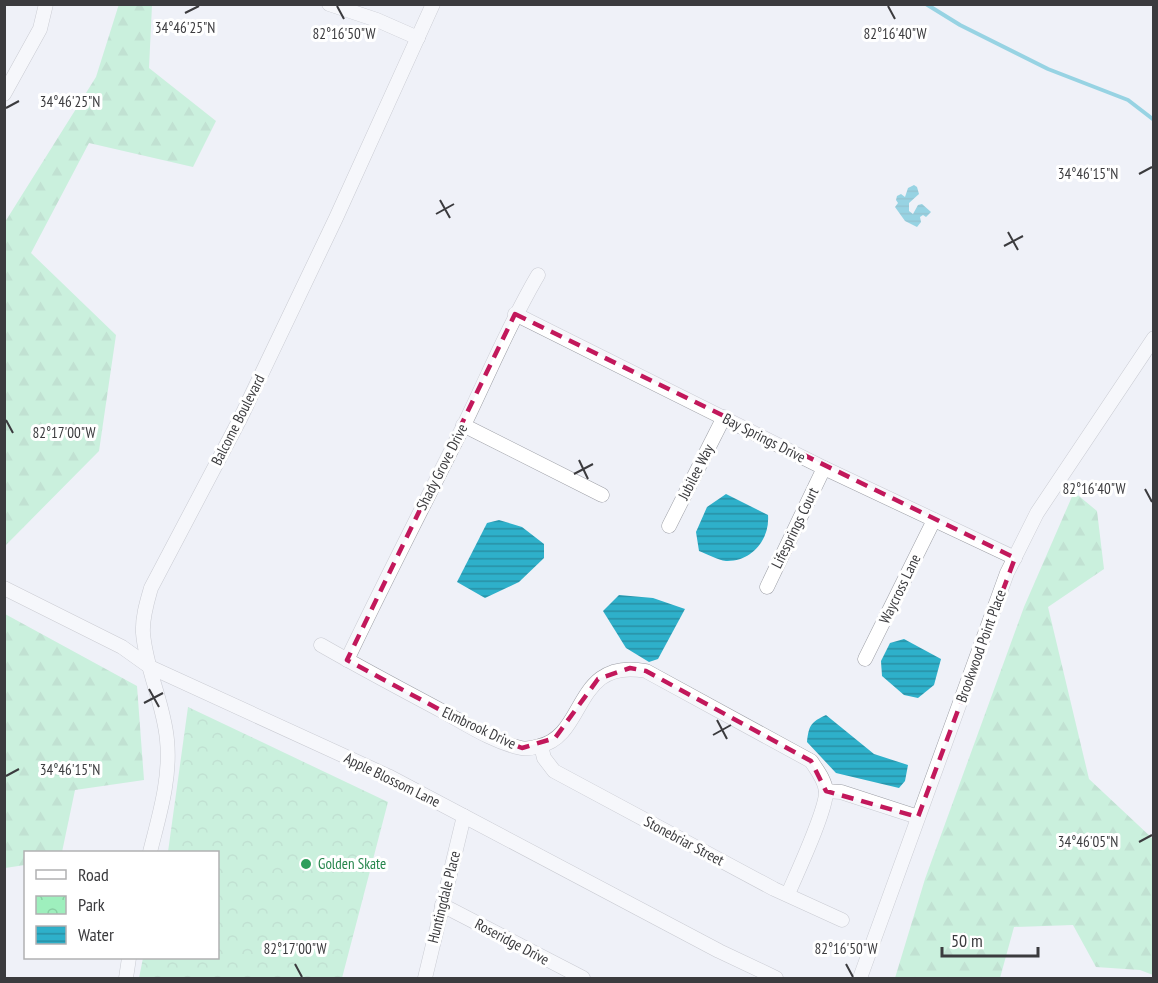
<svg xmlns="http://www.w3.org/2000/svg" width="1158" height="983" font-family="'PT Sans Narrow',sans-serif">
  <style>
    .forest { fill: url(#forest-firs) }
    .park { fill: url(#park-crowns) }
    .water { fill: url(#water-rules) }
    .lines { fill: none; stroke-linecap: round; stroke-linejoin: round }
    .stream { stroke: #2eb0ca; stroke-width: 4 }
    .minor-casing { stroke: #9c9ea5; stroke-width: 15 }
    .minor { stroke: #fff; stroke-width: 14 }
    .marked { fill: none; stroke: #c2185b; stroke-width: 4.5; stroke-dasharray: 12 8; stroke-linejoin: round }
    .ticks { fill: none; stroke: #3b3b3e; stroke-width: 2 }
    .leisure-dot { fill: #2e9e5b; stroke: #fff; stroke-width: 2 }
    .labels { text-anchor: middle; stroke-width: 6; stroke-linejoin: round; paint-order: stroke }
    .street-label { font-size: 15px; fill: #3b3b3e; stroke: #fff }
    .leisure-label { font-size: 15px; fill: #27864d; stroke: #fff; text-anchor: start }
    .ticks-label { font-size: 15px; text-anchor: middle; fill: #3b3b3e; stroke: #fff; stroke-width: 6; stroke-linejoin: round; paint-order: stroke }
  </style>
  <defs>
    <pattern id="forest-firs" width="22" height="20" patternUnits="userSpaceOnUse" patternTransform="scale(1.5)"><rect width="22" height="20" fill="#9eefbd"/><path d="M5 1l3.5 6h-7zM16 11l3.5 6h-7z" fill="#89cea4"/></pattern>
    <pattern id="park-crowns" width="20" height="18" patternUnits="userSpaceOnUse" patternTransform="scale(1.5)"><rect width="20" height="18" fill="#9eefbd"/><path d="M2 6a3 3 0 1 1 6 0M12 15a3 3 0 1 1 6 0" fill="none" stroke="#89cea4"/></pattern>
    <pattern id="water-rules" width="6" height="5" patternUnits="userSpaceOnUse" patternTransform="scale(1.5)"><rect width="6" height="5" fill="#2eb0ca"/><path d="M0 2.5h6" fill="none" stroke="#2890a5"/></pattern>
  </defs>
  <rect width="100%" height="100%" fill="#eff1f8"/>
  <!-- forest -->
  <g class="forest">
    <polygon points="119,4 152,5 149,68 216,121 193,167 89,143 31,253 116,335 99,451 5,546 5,222 96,77"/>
    <polygon points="1074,492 1097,511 1104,569 1048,607 1089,779 1153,839 1153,975 1140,970 1096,967 1073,925 1014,927 1000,978 895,978 925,879 1024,607"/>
    <polygon points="5,614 137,686 144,780 75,790 62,852 26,852 25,865 5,868"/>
  </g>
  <!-- park -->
  <polygon class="park" points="188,707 388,802 342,978 139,978 143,958 218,958 218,852 168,852"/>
  <!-- water -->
  <g class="water">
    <polygon points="914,185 917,187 919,194 909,203 909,211 913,214 918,205 922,204 931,212 926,217 923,215 920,217 921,222 917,227 905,221 895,207 898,203 896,200 897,196 901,194 905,197 908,188"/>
    <path d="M726,494L768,515C770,539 752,562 726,561C718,560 707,554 699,551L696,532L707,507Z"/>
    <polygon points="499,520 522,527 544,544 544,558 519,582 485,598 457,582 487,523"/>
    <polygon points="619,595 653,598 685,609 658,659 649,662 626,648 603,611"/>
    <polygon points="904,639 941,659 934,685 918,698 904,695 882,676 881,661 890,643"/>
    <path d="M826,715L874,754L908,765L905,781L899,788L836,773L807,742C809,725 811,722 826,715Z"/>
  </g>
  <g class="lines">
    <!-- stream -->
    <polyline class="stream" points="926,4 960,25 1048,69 1128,100 1154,120"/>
    <defs>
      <g id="minor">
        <polyline points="329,4 377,20 418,38"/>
        <polyline points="4,94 40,29 46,4"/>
        <polyline points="515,314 824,468 1015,558"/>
        <polyline points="463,425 602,495"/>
        <polyline points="669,526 724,417"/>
        <polyline points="767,587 824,468"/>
        <polyline points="4,588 122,647 150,667 388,776 719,951 776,978"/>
        <path d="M321,645C361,668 401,689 442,711C466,724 493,742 521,748C526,749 533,748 539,746C587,736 573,657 646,671L811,761C817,770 825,780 826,791C827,809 797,873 788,894"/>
        <polyline points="865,659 934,520"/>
        <path d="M347,660C384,582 424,505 463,427C488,376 509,324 538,275"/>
        <polyline points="541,746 544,758 554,771 774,889 842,920"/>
        <polyline points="826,791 841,792 918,817"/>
        <path d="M150,852C159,816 171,778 167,740C164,704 146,670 143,633C142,618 147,602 151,588L240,419L336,218L433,4"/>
        <polyline points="442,905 583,978"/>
        <polyline points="126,978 129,958"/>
        <polyline points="425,978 464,816"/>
        <polyline points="860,978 1007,573 1037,513 1154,338"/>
      </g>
    </defs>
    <!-- minor casing -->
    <use href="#minor" class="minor-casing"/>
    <!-- minor -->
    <use href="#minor" class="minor"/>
  </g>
  <!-- marked area -->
  <path d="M0 0H1158V983H0ZM515,314L1015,558L918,817L826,791L811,761L646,671L630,668L598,679L555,738L522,748L487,735L347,660Z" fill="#eff1f8" fill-opacity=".55" fill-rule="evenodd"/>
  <path class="marked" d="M515,314L1015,558L918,817L826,791L811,761L646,671L630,668L598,679L555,738L522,748L487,735L347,660Z"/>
  <!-- ticks -->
  <path class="ticks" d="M337,6L344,19M888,6L895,19M185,13L199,6M6,108L19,101M1139,174L1152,167M440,200L450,218M436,214L454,204M1008,232L1018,250M1004,246L1023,236M6,420L13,433M579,460L588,479M574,474L593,464M1145,489L1152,502M149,689L159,707M144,703L163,693M717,720L727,739M713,735L731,725M6,776L19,769M1139,842L1152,835M295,964L302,977M846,964L853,977"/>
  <!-- markers -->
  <circle class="leisure-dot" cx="306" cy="864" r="6"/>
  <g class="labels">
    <!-- street labels -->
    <g class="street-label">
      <text transform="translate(238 420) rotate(-63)" y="5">Balcome Boulevard</text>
      <text transform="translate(764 438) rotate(27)" y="5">Bay Springs Drive</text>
      <text transform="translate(442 467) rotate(-63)" y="5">Shady Grove Drive</text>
      <text transform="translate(696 472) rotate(-63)" y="5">Jubilee Way</text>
      <text transform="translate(795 528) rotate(-64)" y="5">Lifesprings Court</text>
      <text transform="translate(900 589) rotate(-64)" y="5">Waycross Lane</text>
      <text transform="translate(981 646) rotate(-70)" y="5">Brookwood Point Place</text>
      <text transform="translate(479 728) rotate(25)" y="5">Elmbrook Drive</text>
      <text transform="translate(392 780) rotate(26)" y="5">Apple Blossom Lane</text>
      <text transform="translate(684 841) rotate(28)" y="5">Stonebriar Street</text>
      <text transform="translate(444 897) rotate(-76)" y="5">Huntingdale Place</text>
      <text transform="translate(512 942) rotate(28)" y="5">Roseridge Drive</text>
    </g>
    <!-- leisure labels -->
    <g class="leisure-label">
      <text x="318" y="869">Golden Skate</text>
    </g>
  </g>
  <g class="ticks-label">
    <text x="185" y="33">34°46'25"N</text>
    <text x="344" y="39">82°16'50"W</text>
    <text x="895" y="39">82°16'40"W</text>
    <text x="70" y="107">34°46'25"N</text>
    <text x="1088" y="179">34°46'15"N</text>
    <text x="64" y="438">82°17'00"W</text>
    <text x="1094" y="494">82°16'40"W</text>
    <text x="70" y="775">34°46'15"N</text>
    <text x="1088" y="847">34°46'05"N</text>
    <text x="295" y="954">82°17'00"W</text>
    <text x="846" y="954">82°16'50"W</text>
  </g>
  <!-- border -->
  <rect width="1158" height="983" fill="none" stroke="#3b3b3e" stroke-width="12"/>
  <!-- legend -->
  <rect x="24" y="851" width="195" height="108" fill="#ffffff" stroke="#b1b1b2" stroke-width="1.5"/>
  <rect x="36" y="870" width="30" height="9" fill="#ffffff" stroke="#b1b1b2" stroke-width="1.5"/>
  <text x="78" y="881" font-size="18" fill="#3b3b3e">Road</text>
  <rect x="36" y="896" width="30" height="18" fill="url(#park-crowns)" stroke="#b1b1b2" stroke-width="1.5"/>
  <text x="78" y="911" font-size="18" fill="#3b3b3e">Park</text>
  <rect x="36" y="926" width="30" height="18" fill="url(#water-rules)" stroke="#b1b1b2" stroke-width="1.5"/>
  <text x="78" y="941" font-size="18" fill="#3b3b3e">Water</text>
  <!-- scale -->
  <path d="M942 947v9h96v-9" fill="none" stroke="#3b3b3e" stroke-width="3"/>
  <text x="951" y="947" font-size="18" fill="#3b3b3e" stroke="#ffffff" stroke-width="4.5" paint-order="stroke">50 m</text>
</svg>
